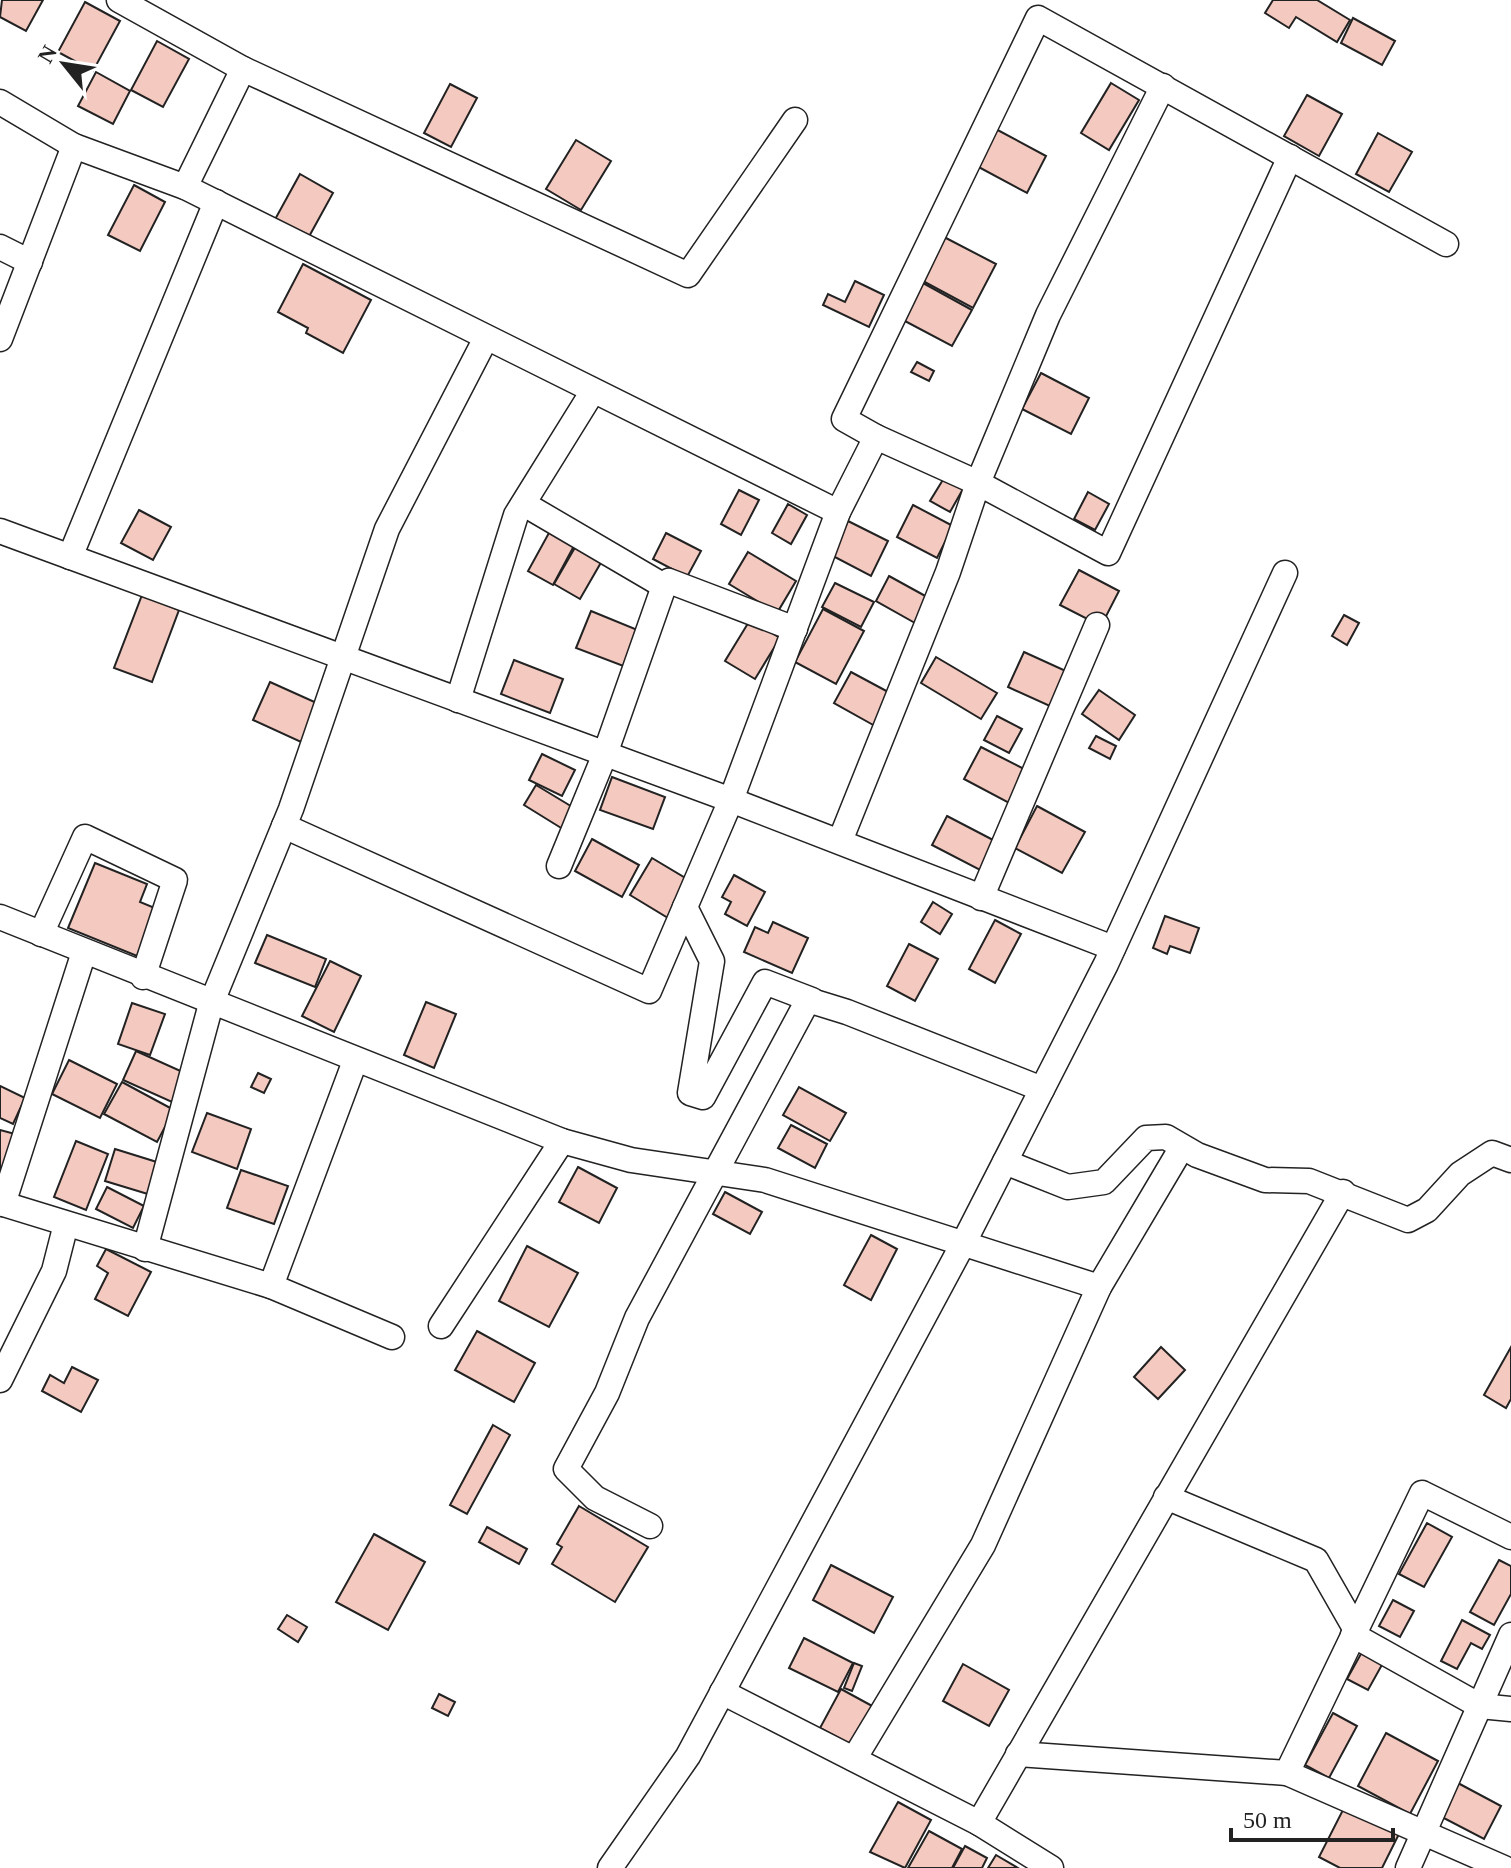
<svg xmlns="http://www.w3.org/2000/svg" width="1511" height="1868" font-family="Georgia,serif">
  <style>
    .building { fill: #f3c9c0; stroke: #222; stroke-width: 2 }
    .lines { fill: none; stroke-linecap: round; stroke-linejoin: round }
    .minor-casing { stroke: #222; stroke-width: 27 }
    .minor { stroke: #fff; stroke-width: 24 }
  </style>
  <rect width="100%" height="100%" fill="#fff"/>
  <!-- building -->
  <g class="building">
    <polygon points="2,0 43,0 26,31 0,17"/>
    <polygon points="1273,0 1317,0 1350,20 1337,42 1296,17 1289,28 1265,13"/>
    <polygon points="85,2 120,21 93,71 58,52"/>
    <polygon points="1353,18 1395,41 1382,65 1341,43"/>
    <polygon points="157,41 189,59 163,107 131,90"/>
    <polygon points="96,72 130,91 113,124 78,106"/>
    <polygon points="1111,83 1139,100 1109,150 1081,133"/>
    <polygon points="450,84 477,98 451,147 424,133"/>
    <polygon points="1307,95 1342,114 1319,156 1284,136"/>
    <polygon points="992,127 1046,156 1027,193 973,164"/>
    <polygon points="1378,133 1412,152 1389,192 1356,174"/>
    <polygon points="576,140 611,161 581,210 546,189"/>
    <polygon points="300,174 333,193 306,242 273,223"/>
    <polygon points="134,185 165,202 140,251 108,235"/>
    <polygon points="944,237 996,264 973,308 921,280"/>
    <polygon points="303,264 371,300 343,353 306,333 308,328 278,312"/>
    <polygon points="855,281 884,295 869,327 823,305 828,294 845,302"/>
    <polygon points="923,283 972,310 952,346 903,320"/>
    <polygon points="917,362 934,371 929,381 911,372"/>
    <polygon points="1041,373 1089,398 1071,434 1022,409"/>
    <polygon points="944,478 963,489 950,512 930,501"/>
    <polygon points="739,490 759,500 741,535 721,524"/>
    <polygon points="1088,492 1109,504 1095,530 1074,519"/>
    <polygon points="788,504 807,515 791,544 772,533"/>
    <polygon points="913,505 953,526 937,558 897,537"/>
    <polygon points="139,510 171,527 153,560 121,543"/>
    <polygon points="848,521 888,541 871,576 831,555"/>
    <polygon points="550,531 575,544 553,585 528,571"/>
    <polygon points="666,533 701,551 687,577 653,559"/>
    <polygon points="577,544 603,559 580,599 554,584"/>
    <polygon points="748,552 796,581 777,613 729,584"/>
    <polygon points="1079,570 1119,591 1101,626 1060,605"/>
    <polygon points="889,576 929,598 915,623 876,601"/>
    <polygon points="835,583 874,602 861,627 822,607"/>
    <polygon points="142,595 179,610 152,682 114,668"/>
    <polygon points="823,609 864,631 836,684 795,662"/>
    <polygon points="591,611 640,631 626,667 576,648"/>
    <polygon points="1344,615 1359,623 1347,645 1332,636"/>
    <polygon points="750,620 780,638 755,679 725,661"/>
    <polygon points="1024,652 1068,672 1052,707 1008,687"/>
    <polygon points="936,657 997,693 981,719 921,683"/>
    <polygon points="514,660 563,679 550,713 501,694"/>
    <polygon points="851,672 892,694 875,726 834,703"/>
    <polygon points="270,682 319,704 301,742 253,720"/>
    <polygon points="1099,690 1135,715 1119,740 1082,714"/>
    <polygon points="997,716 1022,729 1009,753 984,740"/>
    <polygon points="1096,736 1116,746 1110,759 1089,748"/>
    <polygon points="981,747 1028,771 1011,804 964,779"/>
    <polygon points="542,754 575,770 562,796 529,780"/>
    <polygon points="612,777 665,797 653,829 600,810"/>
    <polygon points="536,785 579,811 566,831 524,805"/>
    <polygon points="1037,806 1085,832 1062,873 1015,848"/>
    <polygon points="947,816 997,842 982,871 932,845"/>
    <polygon points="592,839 639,865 622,897 575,871"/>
    <polygon points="652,858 687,879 673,921 630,895"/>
    <polygon points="95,863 147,884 140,902 162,911 142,958 68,928"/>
    <polygon points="734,875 765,892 747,926 725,914 731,902 722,897"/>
    <polygon points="933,902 952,914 940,934 921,922"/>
    <polygon points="1165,916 1199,928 1190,953 1170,946 1167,954 1153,948"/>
    <polygon points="995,920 1021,934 995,983 969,969"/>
    <polygon points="773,922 808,938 792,973 744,952 755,927 768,933"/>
    <polygon points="267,935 326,959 315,987 255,963"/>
    <polygon points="909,944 938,959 915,1001 887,986"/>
    <polygon points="330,961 361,976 334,1032 302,1016"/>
    <polygon points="426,1002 456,1014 434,1068 404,1055"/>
    <polygon points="132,1003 165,1014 150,1055 118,1044"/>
    <polygon points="136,1051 185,1073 172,1102 123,1080"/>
    <polygon points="69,1060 117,1084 100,1118 52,1094"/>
    <polygon points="258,1073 271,1079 264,1093 251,1087"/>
    <polygon points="122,1082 174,1110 157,1142 104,1114"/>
    <polygon points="0,1086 25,1098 13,1124 0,1118"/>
    <polygon points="799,1087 846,1113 830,1141 783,1115"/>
    <polygon points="207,1113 251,1129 237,1169 192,1152"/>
    <polygon points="791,1125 827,1144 815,1168 778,1148"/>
    <polygon points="0,1130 15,1134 0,1180"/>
    <polygon points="76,1141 108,1154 86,1210 54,1197"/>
    <polygon points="115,1149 160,1163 151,1195 105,1181"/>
    <polygon points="578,1167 617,1188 599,1223 559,1202"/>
    <polygon points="241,1170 288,1186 274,1224 227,1208"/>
    <polygon points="107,1187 144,1206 133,1228 96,1209"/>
    <polygon points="725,1192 762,1212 750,1234 713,1214"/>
    <polygon points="871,1235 897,1249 871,1300 844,1285"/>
    <polygon points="527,1246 578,1273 549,1327 499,1301"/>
    <polygon points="106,1249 151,1272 128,1316 95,1299 108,1273 97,1266"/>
    <polygon points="477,1331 535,1363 514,1402 455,1370"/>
    <polygon points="1161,1347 1185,1370 1158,1399 1134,1377"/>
    <polygon points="1511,1347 1511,1399 1506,1408 1484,1395"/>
    <polygon points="72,1367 98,1380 81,1412 42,1391 50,1375 64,1383"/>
    <polygon points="493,1425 510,1435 467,1514 450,1505"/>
    <polygon points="579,1506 648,1547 615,1602 552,1564 562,1547 557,1544"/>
    <polygon points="1427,1523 1452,1537 1424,1587 1399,1574"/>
    <polygon points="487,1527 527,1549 519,1564 479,1542"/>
    <polygon points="374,1534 425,1562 388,1630 336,1602"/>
    <polygon points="1499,1560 1511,1566 1511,1594 1494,1625 1470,1612"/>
    <polygon points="831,1565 893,1597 874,1633 813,1600"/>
    <polygon points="1393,1600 1414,1611 1400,1637 1379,1626"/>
    <polygon points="287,1615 307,1627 298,1642 278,1629"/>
    <polygon points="1462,1620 1490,1635 1482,1649 1471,1643 1457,1669 1441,1661"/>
    <polygon points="804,1638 853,1663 838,1692 789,1668"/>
    <polygon points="1362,1652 1383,1663 1368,1690 1347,1679"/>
    <polygon points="854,1663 862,1666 852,1691 844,1688"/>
    <polygon points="963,1664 1009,1690 989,1726 943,1701"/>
    <polygon points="841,1689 874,1707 853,1746 820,1728"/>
    <polygon points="439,1694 455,1702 448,1716 432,1708"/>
    <polygon points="1333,1713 1357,1726 1329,1778 1305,1765"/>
    <polygon points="1386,1733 1438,1761 1410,1814 1358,1786"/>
    <polygon points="1456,1782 1501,1806 1484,1839 1438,1815"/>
    <polygon points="898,1802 931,1820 905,1868 870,1852"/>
    <polygon points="1347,1802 1401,1830 1382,1868 1340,1868 1319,1857"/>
    <polygon points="929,1831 962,1849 952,1868 908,1868"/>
    <polygon points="965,1846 987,1858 982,1868 953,1868"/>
    <polygon points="996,1855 1018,1868 988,1868"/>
  </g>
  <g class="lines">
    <defs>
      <g id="minor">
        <polyline points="119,0 243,69 185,187"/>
        <polyline points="243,69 688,275 795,120"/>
        <polyline points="0,102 74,146 185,187 838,512"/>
        <polyline points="0,247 30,262"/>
        <polyline points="0,339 74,146"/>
        <polyline points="876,437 978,483 1048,315 1163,86"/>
        <polyline points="524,504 664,586 669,581 795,629"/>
        <polyline points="0,531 731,800 1113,948"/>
        <polyline points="70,557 216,202"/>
        <polyline points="458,700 516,515 593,391"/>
        <polyline points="284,826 649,991 731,800 838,512 876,437 844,419 1038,18 1446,244"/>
        <polyline points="840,841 948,572 978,483 1108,553 1290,157"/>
        <polyline points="559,866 605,754 664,586"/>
        <polyline points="981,898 1097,625"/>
        <polyline points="685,907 712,961 690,1093 703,1097 765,982 812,1000"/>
        <polyline points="0,917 562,1141 631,1160 765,1180 1099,1287"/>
        <polyline points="41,934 85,837 175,880 143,977"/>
        <polyline points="1005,1162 1068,1187 1104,1182 1146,1138 1166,1137 1197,1155 1265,1180 1309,1181 1408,1220 1427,1210 1460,1174 1492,1153 1511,1160"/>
        <polyline points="0,1203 271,1286 355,1061"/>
        <polyline points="3,1204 84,952"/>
        <polyline points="145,1249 211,1004 291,809 387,529 486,338"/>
        <polyline points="271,1286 392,1337"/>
        <polyline points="441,1326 562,1141"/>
        <polyline points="0,1380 54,1271 66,1224"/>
        <polyline points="1166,1497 1316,1560 1356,1630"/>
        <polyline points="650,1526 595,1498 566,1469 607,1393 637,1318 808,1000 847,1012 1042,1089"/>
        <polyline points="1353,1635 1480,1706 1511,1709"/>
        <polyline points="722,1692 979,1823 1051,1868"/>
        <polyline points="1018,1754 1287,1773"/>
        <polyline points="854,1759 983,1545 1099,1287 1182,1147"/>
        <polyline points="979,1823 1343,1192"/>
        <polyline points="610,1868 688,1756 964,1242 1106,964 1285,573"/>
        <polyline points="1408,1868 1511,1635"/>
        <polyline points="1504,1868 1287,1773 1422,1493 1511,1537"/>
      </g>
    </defs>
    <!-- minor casing -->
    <use href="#minor" class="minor-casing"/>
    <!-- minor -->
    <use href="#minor" class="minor"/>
  </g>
  <!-- north arrow -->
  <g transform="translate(64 64) rotate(300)" stroke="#ffffff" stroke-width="6" paint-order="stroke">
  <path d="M0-6L14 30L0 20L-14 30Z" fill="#222222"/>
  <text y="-12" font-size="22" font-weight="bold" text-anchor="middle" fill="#222222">N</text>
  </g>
  <!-- scale -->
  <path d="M1231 1828v12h162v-12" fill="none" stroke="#222222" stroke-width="4"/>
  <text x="1243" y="1828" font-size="24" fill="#222222" stroke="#ffffff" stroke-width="6" paint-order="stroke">50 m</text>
</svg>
